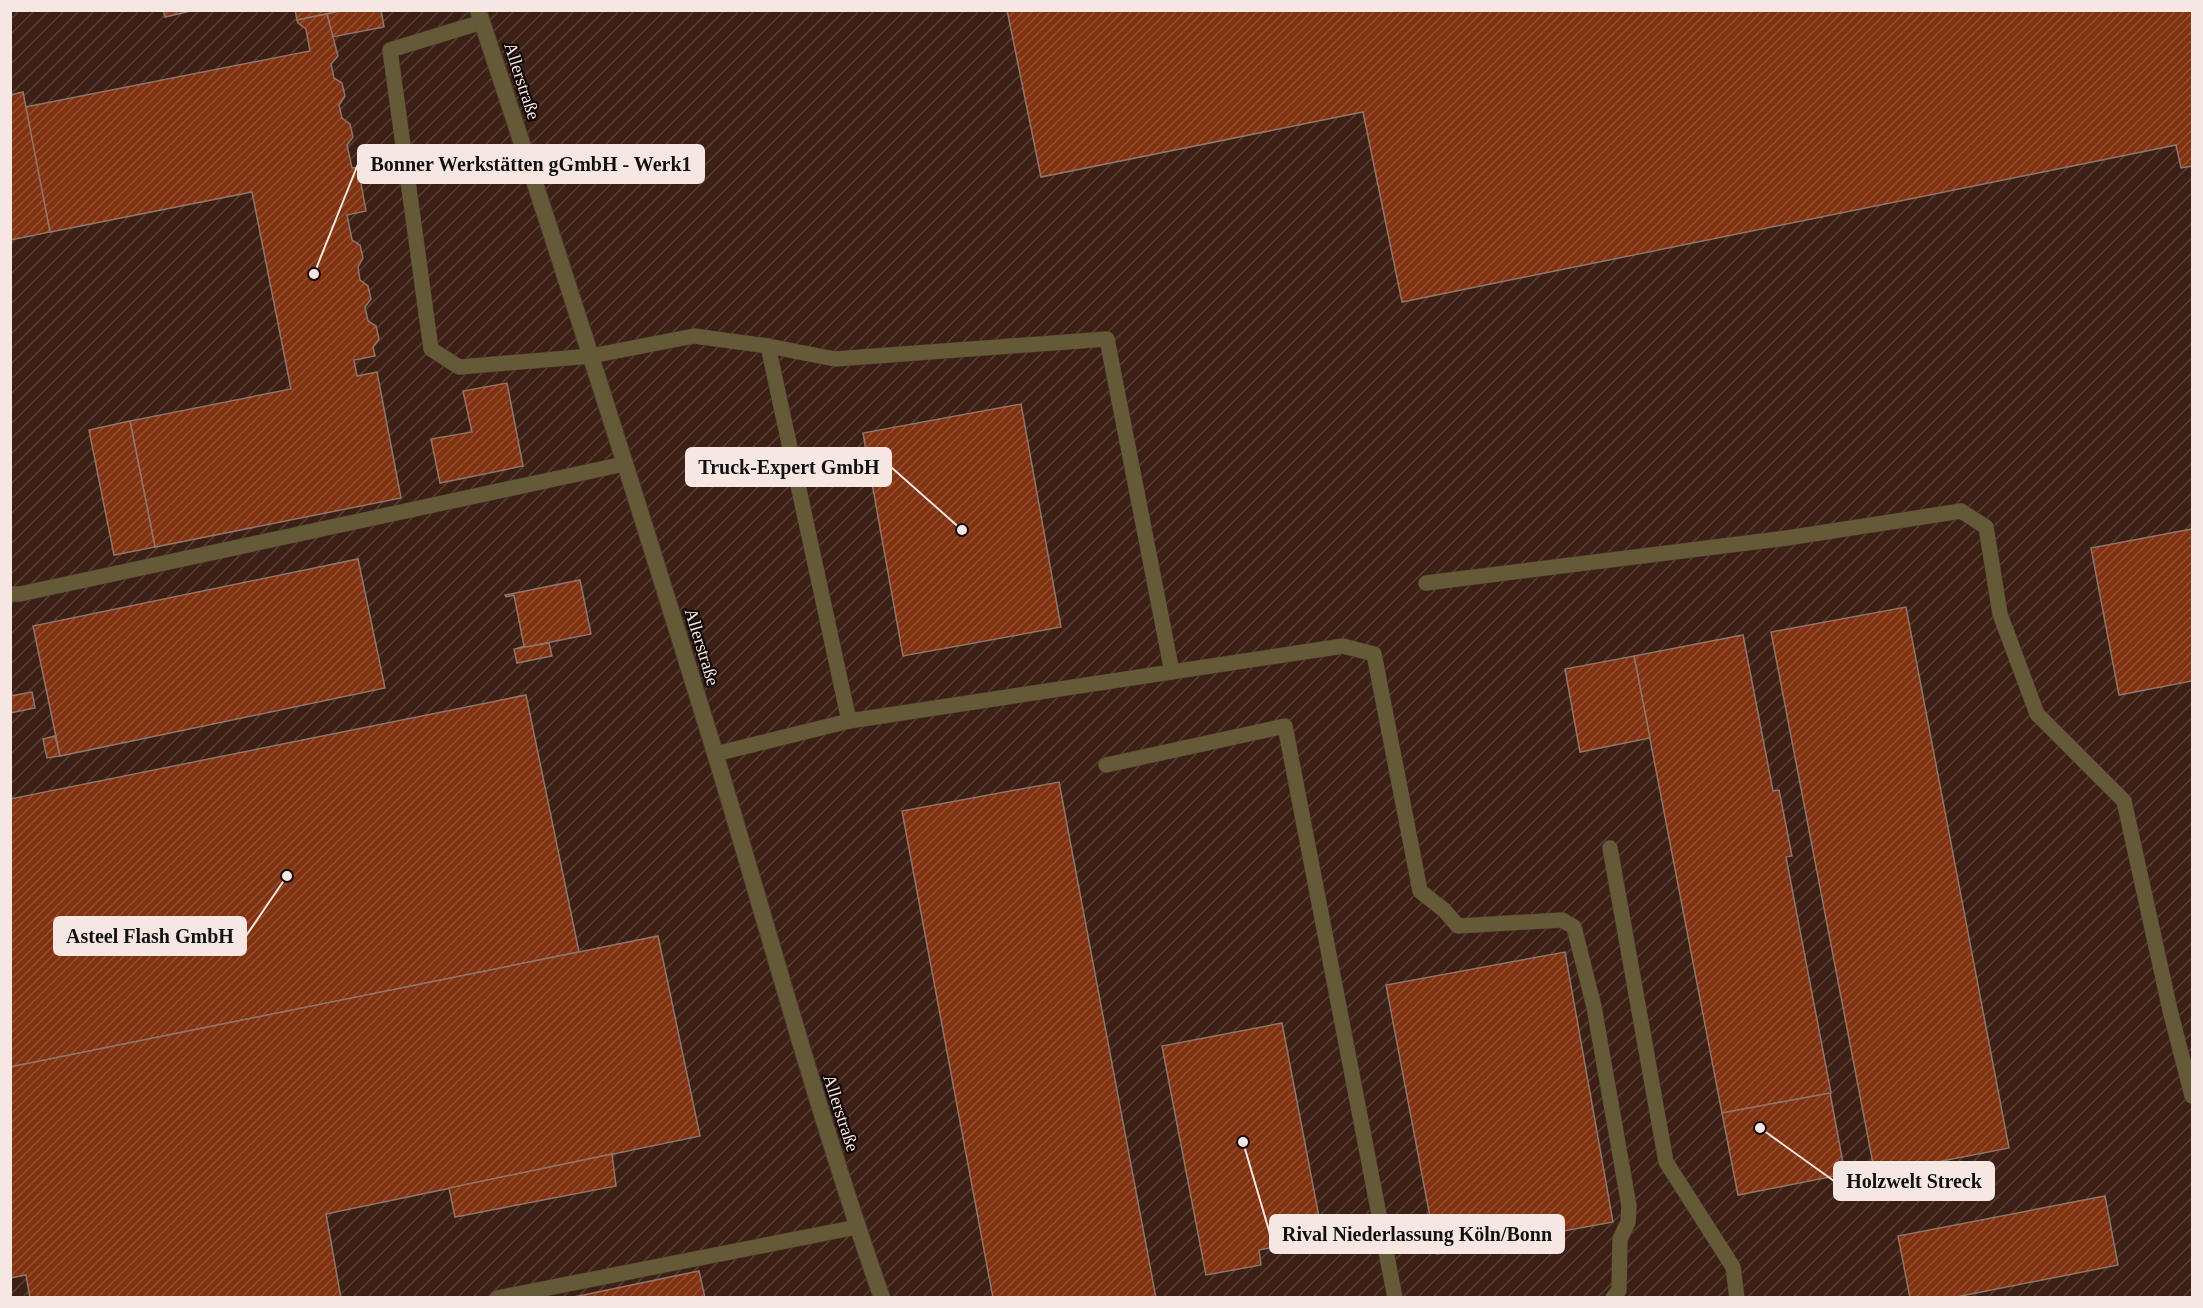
<svg xmlns="http://www.w3.org/2000/svg" width="2203" height="1308" font-family="'Times New Roman',serif">
  <style>
    .industrial { fill: url(#industrial-furrows) }
    .building { fill: url(#building-hatch); stroke: #91756b; stroke-width: 1.5 }
    .lines { fill: none; stroke-linecap: round; stroke-linejoin: round }
    .service-casing { stroke: #4d3831; stroke-width: 16 }
    .minor-casing { stroke: #4d3831; stroke-width: 18 }
    .service { stroke: #645a37; stroke-width: 15 }
    .minor { stroke: #645a37; stroke-width: 16 }
    .labels { text-anchor: middle; stroke-width: 4.5; stroke-linejoin: round; paint-order: stroke }
    .street-label { font-size: 18px; fill: #f7e7e2; stroke: #120906 }
    .leader { fill: none; stroke: #f7e7e2; stroke-width: 2 }
    .callout-dot { fill: #f7e7e2; stroke: #120906; stroke-width: 2 }
    .callout { fill: #f7e7e2; stroke: #f7e7e2; stroke-width: 2 }
    .callout-label { font-size: 20px; text-anchor: middle; font-weight: bold; fill: #111 }
  </style>
  <defs>
    <pattern id="industrial-furrows" width="10" height="10" patternUnits="userSpaceOnUse" patternTransform="scale(1.5)"><rect width="10" height="10" fill="#3c2015"/><path d="M-1 1l2-2M0 10L10 0M9 11l2-2" fill="none" stroke="#594037"/></pattern>
    <pattern id="building-hatch" width="6" height="6" patternUnits="userSpaceOnUse" patternTransform="scale(1.5)"><rect width="6" height="6" fill="#813210"/><path d="M-1 1l2-2M0 6l6-6M5 7l2-2" fill="none" stroke="#945032"/></pattern>
  </defs>
  <rect width="100%" height="100%" fill="#311c14"/>
  <!-- industrial -->
  <polygon class="industrial" points="10,11 2192,11 2192,1297 11,1297"/>
  <!-- building -->
  <g class="building">
    <polygon points="163,10 195,10 165,17"/>
    <polygon points="295,10 344,10 297,20"/>
    <polygon points="344,10 381,10 384,27 332,37 327,14"/>
    <polygon points="1007,10 2192,10 2192,166 2181,168 2176,145 1402,302 1363,112 1041,177"/>
    <polygon points="327,14 338,56 331,64 334,78 342,83 345,96 339,105 342,118 350,124 353,137 347,145 352,168 358,167 366,211 347,215 352,240 360,245 363,258 358,267 360,280 368,286 371,299 365,307 368,321 376,326 379,339 373,347 375,356 354,360 357,376 377,372 401,498 155,547 130,421 291,389 252,192 50,232 25,107 310,51 306,29 298,23 297,20"/>
    <polygon points="23,92 50,232 10,240 10,95"/>
    <polygon points="507,383 523,466 440,483 431,439 472,432 463,391"/>
    <polygon points="1021,404 1061,627 903,656 863,433"/>
    <polygon points="130,421 155,547 114,555 89,430"/>
    <polygon points="2192,529 2192,681 2119,695 2091,548"/>
    <polygon points="358,559 385,688 60,756 33,626"/>
    <polygon points="580,580 591,634 516,649 524,646 514,595 506,597 505,595"/>
    <polygon points="1906,607 2009,1148 1875,1174 1771,632"/>
    <polygon points="1743,635 1773,791 1779,790 1792,856 1786,857 1831,1093 1722,1113 1634,656"/>
    <polygon points="549,643 552,656 517,663 514,649"/>
    <polygon points="1634,656 1650,738 1580,752 1565,669"/>
    <polygon points="32,692 35,708 10,713 10,696"/>
    <polygon points="526,695 579,952 10,1067 10,799"/>
    <polygon points="55,736 60,756 47,758 43,739"/>
    <polygon points="1059,782 1156,1298 993,1298 902,811"/>
    <polygon points="658,936 700,1136 326,1214 341,1298 30,1298 26,1275 10,1278 10,1067"/>
    <polygon points="1565,952 1613,1222 1437,1254 1386,985"/>
    <polygon points="1282,1023 1323,1238 1259,1250 1261,1265 1206,1275 1162,1046"/>
    <polygon points="1830,1093 1845,1174 1738,1195 1722,1113"/>
    <polygon points="612,1154 616,1186 455,1217 449,1188"/>
    <polygon points="2105,1196 2118,1265 1951,1298 1910,1298 1898,1236"/>
    <polygon points="699,1271 705,1298 569,1298"/>
  </g>
  <g class="lines">
    <defs>
      <g id="service">
        <polyline points="482,22 390,50 431,349 459,367 591,356 694,336 768,346 835,359 1107,339 1172,672"/>
        <polyline points="768,346 849,721"/>
        <polyline points="1426,583 1787,538 1961,511 1986,527 2000,614 2037,714 2124,801 2170,1010 2192,1096"/>
        <polyline points="10,594 20,594 624,464"/>
        <polyline points="715,754 849,721 1343,646 1374,654 1420,891 1444,910 1458,926 1562,920 1574,927 1594,1007 1629,1206 1628,1222 1620,1239 1619,1290 1613,1298"/>
        <polyline points="1106,765 1285,726 1395,1298"/>
        <polyline points="1610,848 1666,1162 1733,1267 1737,1298"/>
        <polyline points="497,1298 857,1227"/>
      </g>
      <path id="minor" d="M478,10C560,257 639,505 715,753C770,935 819,1118 882,1298"/>
    </defs>
    <!-- service casing -->
    <use href="#service" class="service-casing"/>
    <!-- minor casing -->
    <use href="#minor" class="minor-casing"/>
    <!-- service -->
    <use href="#service" class="service"/>
    <!-- minor -->
    <use href="#minor" class="minor"/>
  </g>
  <g class="labels">
    <!-- street labels -->
    <g class="street-label">
      <text transform="translate(522 81) rotate(72)" y="6">Allerstraße</text>
      <text transform="translate(702 647) rotate(73)" y="6">Allerstraße</text>
      <text transform="translate(841 1113) rotate(72)" y="6">Allerstraße</text>
    </g>
  </g>
  <!-- callouts -->
  <path class="leader" d="M314 274L358 164M962 530L891 467M287 876L246 936M1760 1128L1834 1181M1243 1142L1270 1234"/>
  <g class="callout-dot">
    <circle cx="314" cy="274" r="6"/>
    <circle cx="962" cy="530" r="6"/>
    <circle cx="287" cy="876" r="6"/>
    <circle cx="1760" cy="1128" r="6"/>
    <circle cx="1243" cy="1142" r="6"/>
  </g>
  <g class="callout">
    <rect x="358" y="145" width="346" height="38" rx="6"/>
    <rect x="686" y="448" width="205" height="38" rx="6"/>
    <rect x="54" y="917" width="192" height="38" rx="6"/>
    <rect x="1834" y="1162" width="160" height="38" rx="6"/>
    <rect x="1270" y="1215" width="294" height="38" rx="6"/>
  </g>
  <g class="callout-label">
    <text x="531" y="171">Bonner Werkstätten gGmbH - Werk1</text>
    <text x="789" y="474">Truck-Expert GmbH</text>
    <text x="150" y="943">Asteel Flash GmbH</text>
    <text x="1914" y="1188">Holzwelt Streck</text>
    <text x="1417" y="1241">Rival Niederlassung Köln/Bonn</text>
  </g>
  <!-- border -->
  <rect width="2203" height="1308" fill="none" stroke="#f7e7e2" stroke-width="24"/>
</svg>
